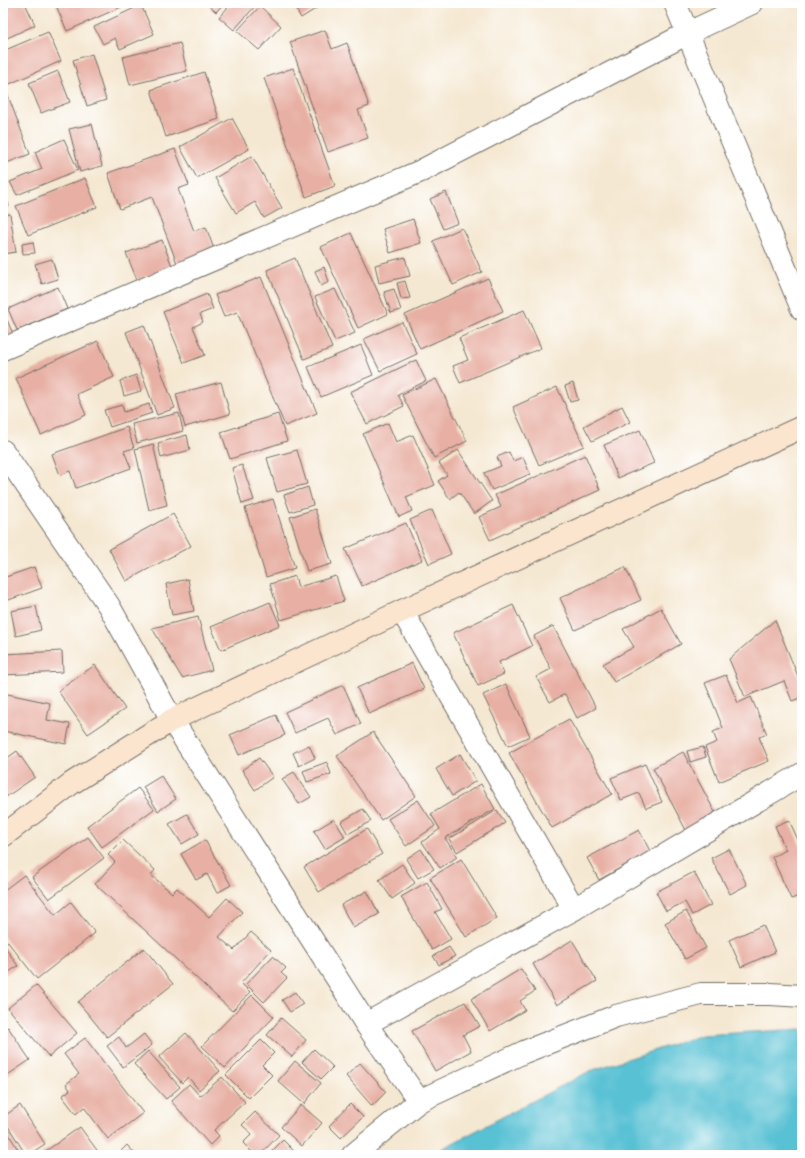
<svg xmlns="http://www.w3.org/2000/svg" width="805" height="1158" font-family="'IM FELL French Canon',serif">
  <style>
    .water { fill: #58c1d4; stroke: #427680 }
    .building { fill: #e8b0a4 }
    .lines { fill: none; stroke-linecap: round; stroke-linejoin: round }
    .street-casing { stroke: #726d65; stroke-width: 24 }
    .secondary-casing { stroke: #726d65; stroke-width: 24 }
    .street { stroke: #fff; stroke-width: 22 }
    .secondary { stroke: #fbe5cf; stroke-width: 22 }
  </style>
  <rect width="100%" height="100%" fill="#fff"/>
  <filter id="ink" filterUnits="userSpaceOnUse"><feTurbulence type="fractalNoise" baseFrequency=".025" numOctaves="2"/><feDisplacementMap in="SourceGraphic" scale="8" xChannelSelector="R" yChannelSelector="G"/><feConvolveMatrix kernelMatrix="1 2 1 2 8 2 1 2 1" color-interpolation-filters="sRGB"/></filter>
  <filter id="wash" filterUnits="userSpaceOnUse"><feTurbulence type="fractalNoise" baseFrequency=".012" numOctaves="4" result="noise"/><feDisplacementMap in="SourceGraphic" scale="16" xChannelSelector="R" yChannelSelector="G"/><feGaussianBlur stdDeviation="0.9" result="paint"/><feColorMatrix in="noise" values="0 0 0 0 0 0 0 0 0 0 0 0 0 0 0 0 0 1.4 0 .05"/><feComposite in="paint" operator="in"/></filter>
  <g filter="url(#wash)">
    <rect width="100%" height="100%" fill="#f5e8d2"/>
    <!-- water -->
    <polygon class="water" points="802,1029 802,1155 430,1155 590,1071 702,1035"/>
    <g id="blocks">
      <!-- building -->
      <g class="building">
        <polygon points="11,3 25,3 35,25 3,40 3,7"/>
        <polygon points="55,3 119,3 121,7 67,31"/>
        <polygon points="206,3 224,3 216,12"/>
        <polygon points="232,3 257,4 234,30 219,17"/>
        <polygon points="292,3 318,3 320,6 301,18"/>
        <polygon points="141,5 154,34 120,49 115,38 103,44 94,27"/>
        <polygon points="260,6 281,26 259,50 237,31"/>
        <polygon points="325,30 332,49 347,43 369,106 358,110 368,138 328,152 290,42"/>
        <polygon points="48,32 61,61 5,86 3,81 3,51"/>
        <polygon points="180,43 187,71 130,85 123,57"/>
        <polygon points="92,54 106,100 87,106 73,60"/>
        <polygon points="293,68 335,186 306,197 264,78"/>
        <polygon points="58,71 70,102 41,113 29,83"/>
        <polygon points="204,72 219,119 166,137 151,90"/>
        <polygon points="7,93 30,154 4,164 3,94"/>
        <polygon points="232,118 249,149 197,178 180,147"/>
        <polygon points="92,124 102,166 80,172 69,129"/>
        <polygon points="64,139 78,170 17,195 10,182 42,169 35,152"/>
        <polygon points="175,149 189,185 178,189 194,231 206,227 215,252 178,266 152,197 120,209 108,173"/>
        <polygon points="252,156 282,208 264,218 255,202 236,213 215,178"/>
        <polygon points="85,178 97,207 28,235 16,206"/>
        <polygon points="3,188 9,206 3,209"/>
        <polygon points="446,192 458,223 443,229 430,199"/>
        <polygon points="10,214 16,252 3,254 3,215"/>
        <polygon points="413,219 421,243 390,253 383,229"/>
        <polygon points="462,228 482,272 453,285 433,241"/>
        <polygon points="351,233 388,314 358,328 321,247"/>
        <polygon points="162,240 172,266 137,280 126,253"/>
        <polygon points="33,242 35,253 23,254 22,244"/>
        <polygon points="405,257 410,276 379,283 375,265"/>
        <polygon points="295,258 332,348 304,359 267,270"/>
        <polygon points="52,259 58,279 42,284 35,264"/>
        <polygon points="324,267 329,282 321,286 315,271"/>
        <polygon points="261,277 317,413 285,426 237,312 224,317 215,295"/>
        <polygon points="488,278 503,311 420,349 405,315"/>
        <polygon points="405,281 410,298 401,299 397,283"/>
        <polygon points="58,287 67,309 17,330 8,309"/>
        <polygon points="335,289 355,333 335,341 315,297"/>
        <polygon points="394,289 401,310 391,313 384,292"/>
        <polygon points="207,294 213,309 200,314 203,322 193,327 205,355 184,363 163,312"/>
        <polygon points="524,310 541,348 460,383 453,366 468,360 459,338"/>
        <polygon points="5,315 13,334 3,338 3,316"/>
        <polygon points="402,322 417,354 380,371 364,339"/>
        <polygon points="144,325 175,408 157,415 126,332"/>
        <polygon points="98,341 114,377 77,394 86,415 41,435 16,378"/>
        <polygon points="361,345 373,375 321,397 308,367"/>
        <polygon points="416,360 426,381 398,395 404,406 367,424 350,392"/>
        <polygon points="136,375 141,391 124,396 120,381"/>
        <polygon points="436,379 467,441 434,458 402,395"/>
        <polygon points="221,382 230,414 185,427 176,394"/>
        <polygon points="573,383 578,400 570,402 565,386"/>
        <polygon points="557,387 584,446 539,465 513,407"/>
        <polygon points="149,404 152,413 110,427 104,410 122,405 124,412"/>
        <polygon points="622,406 630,422 592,441 584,426"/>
        <polygon points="179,413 183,431 137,443 132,424"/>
        <polygon points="278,414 287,441 230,459 221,432"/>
        <polygon points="388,423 396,442 413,435 435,485 406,497 412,511 399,517 363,434"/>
        <polygon points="127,427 134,448 124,451 131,468 76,488 70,471 60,475 52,454"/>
        <polygon points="640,430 654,463 618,478 604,445"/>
        <polygon points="187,435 190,450 161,458 158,443"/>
        <polygon points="153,444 167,505 149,510 135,449"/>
        <polygon points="297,450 307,484 277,492 267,458"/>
        <polygon points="458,450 492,501 474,514 459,492 450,499 438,481 447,475 439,463"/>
        <polygon points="509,452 513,461 523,457 530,474 492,490 484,473 501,466 497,457"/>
        <polygon points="585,455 600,490 490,540 479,517 501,507 495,495"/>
        <polygon points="242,465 254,500 242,504 232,468"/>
        <polygon points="308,487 313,505 290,512 284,495"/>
        <polygon points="273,499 295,568 266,577 245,508"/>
        <polygon points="315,509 332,564 307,571 290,517"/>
        <polygon points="432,510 451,554 429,564 410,520"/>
        <polygon points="173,514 191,546 126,581 109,549"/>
        <polygon points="406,523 422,560 362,586 345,549"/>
        <polygon points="34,567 42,588 3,602 3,578"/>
        <polygon points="625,567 641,600 575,630 560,598"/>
        <polygon points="295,576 298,587 336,576 344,601 281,620 270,584"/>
        <polygon points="188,579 194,611 172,615 166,584"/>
        <polygon points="270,602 280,625 221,650 211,627"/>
        <polygon points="513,605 532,646 499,662 504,674 478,686 453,633"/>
        <polygon points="36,606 41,630 16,636 11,611"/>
        <polygon points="661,608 681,644 614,682 603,664 634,647 623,629"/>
        <polygon points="198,617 212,670 182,678 152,628"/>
        <polygon points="775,620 802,686 802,697 792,701 784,681 745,697 729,659"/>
        <polygon points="553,626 596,708 577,718 565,694 550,702 536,677 551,669 534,636"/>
        <polygon points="62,651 63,672 3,675 3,654"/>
        <polygon points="412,663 424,689 369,714 357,688"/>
        <polygon points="95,665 125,709 88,734 58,691"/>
        <polygon points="726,675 738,703 751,697 767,734 759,737 769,761 719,782 705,747 717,742 713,732 723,728 705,683"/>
        <polygon points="506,684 530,736 508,746 483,695"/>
        <polygon points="343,685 361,724 337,735 328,718 295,733 285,712"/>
        <polygon points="3,693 50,703 47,720 70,724 66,744 3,731"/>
        <polygon points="276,715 285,735 239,755 230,735"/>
        <polygon points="569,719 612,794 552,828 509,753"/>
        <polygon points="373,732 416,796 381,820 337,756"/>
        <polygon points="309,745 315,758 299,766 293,753"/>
        <polygon points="703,747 706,757 690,762 687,751"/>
        <polygon points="17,751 35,777 3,799 3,761"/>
        <polygon points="683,752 717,816 687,832 653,768"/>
        <polygon points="460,754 476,781 452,796 436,769"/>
        <polygon points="259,758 273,777 255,790 242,770"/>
        <polygon points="327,762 331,774 307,782 303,771"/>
        <polygon points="645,764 662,802 646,808 639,793 621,800 611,778"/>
        <polygon points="294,772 311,797 299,804 282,779"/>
        <polygon points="161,776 176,799 158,811 143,787"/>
        <polygon points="481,784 495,809 445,838 457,857 440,868 422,842 440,829 431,814"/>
        <polygon points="138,788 154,809 102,847 87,826"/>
        <polygon points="418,800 435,826 406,846 388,819"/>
        <polygon points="363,809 371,821 348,834 341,822"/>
        <polygon points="497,810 505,823 457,852 449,839"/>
        <polygon points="187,814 199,834 182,844 169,824"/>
        <polygon points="334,819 345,837 325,849 314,831"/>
        <polygon points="789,820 802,849 802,895 791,899 772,857 786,850 775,826"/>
        <polygon points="367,829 382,854 319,892 304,867"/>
        <polygon points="639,830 650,851 599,880 587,858"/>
        <polygon points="88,837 104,858 49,899 32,877"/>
        <polygon points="123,840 155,870 151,875 172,893 177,888 209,917 227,898 242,912 219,937 234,950 251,932 271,950 241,983 250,992 232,1011 95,884 115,862 108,855"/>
        <polygon points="205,840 231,885 217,893 207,874 196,880 181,854"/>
        <polygon points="421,849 434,869 418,878 406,859"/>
        <polygon points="729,849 747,885 730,894 711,858"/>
        <polygon points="461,859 497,918 466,937 430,878"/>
        <polygon points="402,864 415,883 392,899 379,880"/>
        <polygon points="694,872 711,905 692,915 685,902 666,911 656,892"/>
        <polygon points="24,875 55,915 71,902 95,933 37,979 3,936 3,891"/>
        <polygon points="427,882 442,909 435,912 451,939 432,950 401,897"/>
        <polygon points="367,891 379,914 353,928 341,905"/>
        <polygon points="686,911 706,948 685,959 665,923"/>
        <polygon points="763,925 775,952 741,967 729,940"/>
        <polygon points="572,940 597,981 557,1005 533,964"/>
        <polygon points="5,947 18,966 3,976 3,948"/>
        <polygon points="449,947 455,956 439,965 433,956"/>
        <polygon points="144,948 173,984 107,1037 78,1002"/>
        <polygon points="273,956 286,968 281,973 287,978 264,1002 246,984"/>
        <polygon points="521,969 535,991 520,1001 525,1010 490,1031 471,999"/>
        <polygon points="36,985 77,1033 49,1057 8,1008"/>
        <polygon points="295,992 303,1004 290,1012 282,1000"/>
        <polygon points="252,995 274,1017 225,1068 202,1046"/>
        <polygon points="465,1002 480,1026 463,1035 471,1051 435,1071 412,1031"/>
        <polygon points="281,1018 306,1040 292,1057 267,1035"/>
        <polygon points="8,1027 30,1060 3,1078 3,1030"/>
        <polygon points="186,1033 220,1071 199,1090 188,1077 182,1083 159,1057"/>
        <polygon points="144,1034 152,1045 123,1067 107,1046 119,1037 126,1048"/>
        <polygon points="85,1038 143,1113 108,1139 84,1107 76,1114 62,1096 70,1090 66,1084 79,1074 64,1054"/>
        <polygon points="261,1040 274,1053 262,1065 272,1075 249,1098 226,1075"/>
        <polygon points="314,1049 333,1067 321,1079 302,1062"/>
        <polygon points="148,1051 180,1087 166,1099 134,1064"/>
        <polygon points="295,1061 321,1083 304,1104 278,1081"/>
        <polygon points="360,1063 386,1092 372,1106 346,1076"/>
        <polygon points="222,1077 245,1102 214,1130 219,1136 210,1145 171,1101 189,1084 200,1096"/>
        <polygon points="350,1104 363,1117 341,1138 329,1126"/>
        <polygon points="20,1105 45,1144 28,1155 26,1155 3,1118 3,1117"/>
        <polygon points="301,1105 322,1123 302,1146 281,1127"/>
        <polygon points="255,1112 279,1135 260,1155 255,1155 243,1143 252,1134 242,1125"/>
        <polygon points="3,1124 21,1155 3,1155"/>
        <polygon points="80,1127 99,1153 96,1155 40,1155"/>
        <polygon points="283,1140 298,1155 268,1155"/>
        <polygon points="127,1145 136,1155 117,1155"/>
      </g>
    </g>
  </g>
  <g filter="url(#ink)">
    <use href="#blocks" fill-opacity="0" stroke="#726d65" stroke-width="1"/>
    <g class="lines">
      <defs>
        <g id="street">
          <polyline points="675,3 802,309"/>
          <polyline points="3,349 421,171 688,33 752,3"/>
          <polyline points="3,451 109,606 172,720 366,1024 419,1101"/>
          <polyline points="402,611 574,909"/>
          <polyline points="366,1024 574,909 802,774"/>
          <polyline points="353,1155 419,1101 524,1052 616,1016 701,994 771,994 802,996"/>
        </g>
        <polyline id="secondary" points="3,836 72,783 172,720 402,611 802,427"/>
      </defs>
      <!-- street casing -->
      <use href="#street" class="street-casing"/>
      <!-- secondary casing -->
      <use href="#secondary" class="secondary-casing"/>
      <!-- street -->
      <use href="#street" class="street"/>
      <!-- secondary -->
      <use href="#secondary" class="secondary"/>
    </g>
  </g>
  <!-- margin -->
  <rect width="805" height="1158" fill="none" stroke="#fff" stroke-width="16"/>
</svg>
